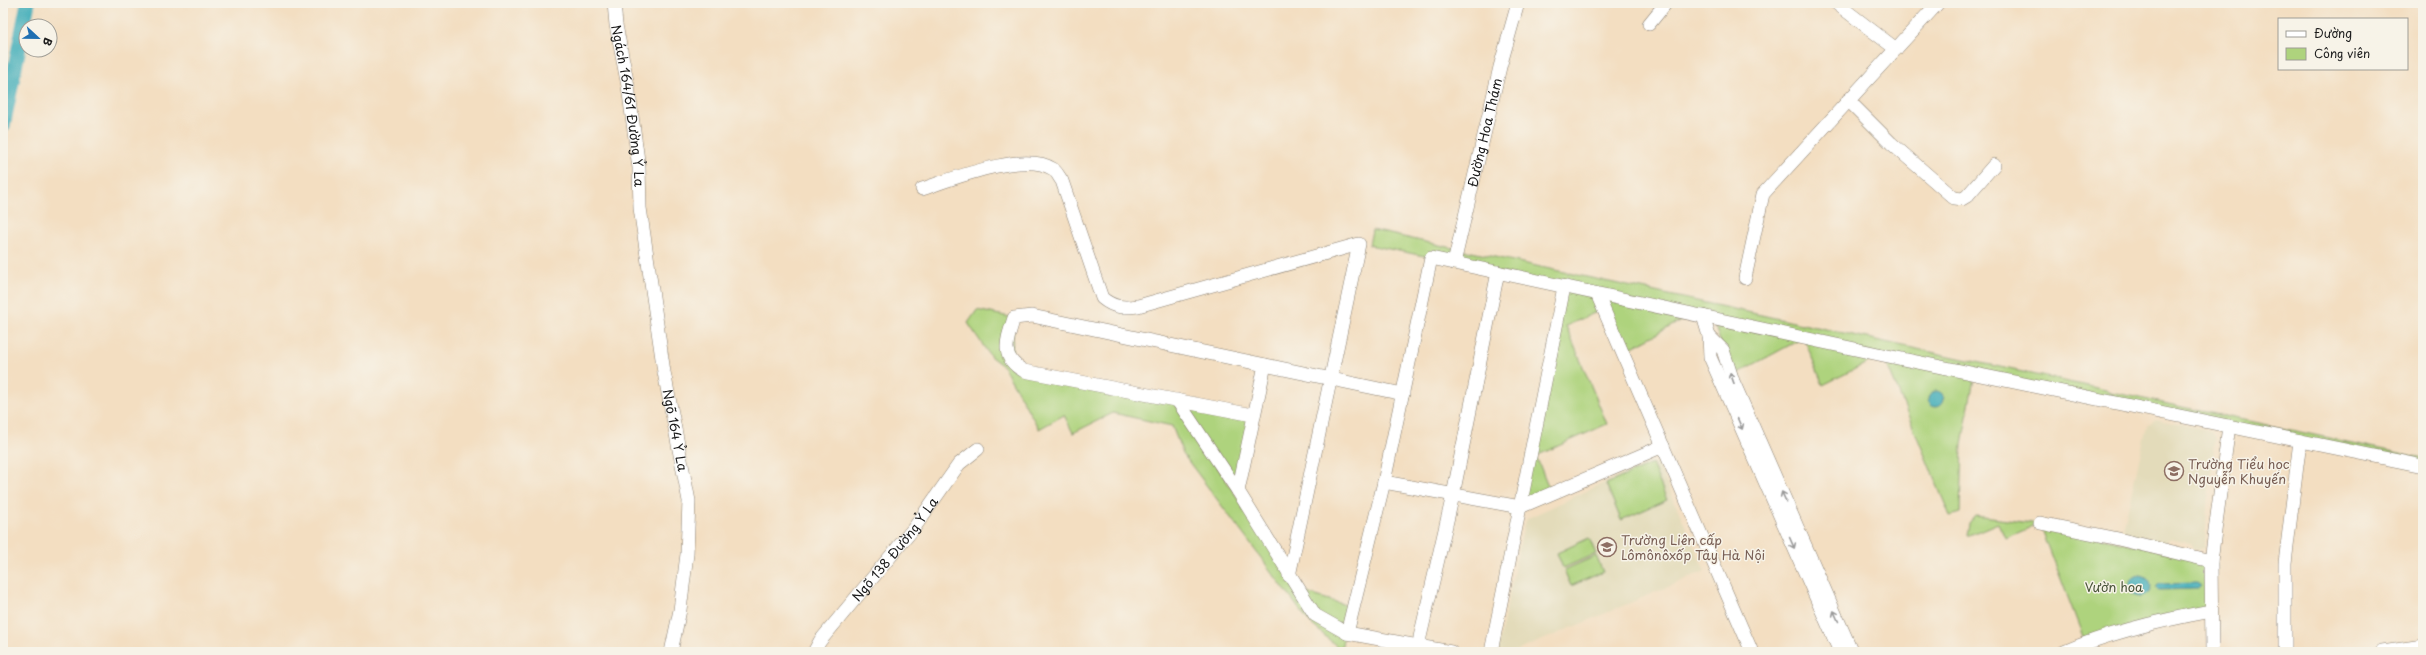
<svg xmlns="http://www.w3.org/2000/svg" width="2426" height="655" font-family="'Playpen Sans',sans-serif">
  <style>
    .built { fill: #e3dbba }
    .green { fill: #aed37d; stroke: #65784c }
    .water { fill: #3cacb8; stroke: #2c646a }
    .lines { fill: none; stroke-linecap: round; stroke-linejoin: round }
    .river { stroke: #3cacb8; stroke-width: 15 }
    .minor-casing { stroke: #887d6e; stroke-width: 14 }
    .minor { stroke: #fff; stroke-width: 13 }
    .oneway { stroke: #999 }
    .labels { text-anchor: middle; stroke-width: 3; stroke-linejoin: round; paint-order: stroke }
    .street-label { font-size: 13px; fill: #1c1c1c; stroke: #f7f3e8 }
    .education-label { font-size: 13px; fill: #785e54; stroke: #f7f3e8; text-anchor: start }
    .park-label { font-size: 13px; fill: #485339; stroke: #f7f3e8 }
  </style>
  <rect width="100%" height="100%" fill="#f7f3e8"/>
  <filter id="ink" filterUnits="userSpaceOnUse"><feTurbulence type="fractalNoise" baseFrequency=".025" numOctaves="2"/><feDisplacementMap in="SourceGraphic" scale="8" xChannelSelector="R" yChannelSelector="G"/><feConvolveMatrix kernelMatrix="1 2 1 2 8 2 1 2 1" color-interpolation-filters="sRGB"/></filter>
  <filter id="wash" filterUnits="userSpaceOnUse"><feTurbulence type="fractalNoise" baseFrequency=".012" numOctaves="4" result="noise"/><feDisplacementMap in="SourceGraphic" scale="16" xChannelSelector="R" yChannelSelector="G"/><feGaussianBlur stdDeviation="0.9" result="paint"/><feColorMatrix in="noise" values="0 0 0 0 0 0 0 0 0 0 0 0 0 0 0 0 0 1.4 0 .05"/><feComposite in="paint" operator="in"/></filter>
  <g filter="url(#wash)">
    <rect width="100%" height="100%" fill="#f3dec1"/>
    <!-- built -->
    <g class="built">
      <polygon points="2155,419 2211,431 2216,437 2207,504 2205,547 2199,550 2193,549 2190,543 2169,539 2164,544 2129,537 2123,530 2147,425"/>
      <polygon points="1650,462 1658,464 1705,571 1514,652 1497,652 1524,524 1528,518"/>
    </g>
    <!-- green -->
    <g class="green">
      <polygon points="1372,230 1457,249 1454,262 1369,245"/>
      <polygon points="1458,249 2110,391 2113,403 1975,373 1962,444 1960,513 1950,516 1883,355 1454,262"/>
      <polygon points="1565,287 1596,294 1603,309 1566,326 1607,424 1536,456 1551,493 1521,506"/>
      <polygon points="1599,295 1692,315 1623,352"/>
      <polygon points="977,310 1014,318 1011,368 1175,403 1315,615 1344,634 1341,650 1309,622 1183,454 1172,426 1113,413 1073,433 1064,415 1039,429 1003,366 991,357 968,323"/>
      <polygon points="1712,318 1803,338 1732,376"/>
      <polygon points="1804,338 1883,355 1823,385"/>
      <polygon points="2111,392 2423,458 2423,466 2114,403"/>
      <polygon points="1177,401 1253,415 1237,490"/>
      <polygon points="1652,464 1667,500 1621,520 1606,484"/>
      <polygon points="1975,516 2039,524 2005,539 1998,523 1967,536 1969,523"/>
      <polygon points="2040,524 2210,562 2211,611 2085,642"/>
      <polygon points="1589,538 1596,554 1563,568 1557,553"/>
      <polygon points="1596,556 1603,572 1571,586 1564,570"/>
      <polygon points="1300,591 1352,607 1347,632 1316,614"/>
    </g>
    <!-- water -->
    <g class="water">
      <circle cx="1936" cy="399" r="8"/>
      <circle cx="2140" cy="586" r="11"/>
      <polygon points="2196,583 2200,586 2197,589 2158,590 2155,587 2158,584"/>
    </g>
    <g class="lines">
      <!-- river -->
      <polyline class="river" points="3,126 28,3"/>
    </g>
  </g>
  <g filter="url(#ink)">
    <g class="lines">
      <defs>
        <g id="minor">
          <path id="s1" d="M614,3L616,25L628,86L639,168L640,208L664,372L689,501L687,554L680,610L671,652"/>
          <polyline points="1836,3 1896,49"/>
          <polyline points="1649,24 1666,3"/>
          <polyline points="1848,100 1891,143 1954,198 1962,199 1967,196 1994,165"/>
          <path d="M922,189C952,179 1025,150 1053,169C1057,172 1059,177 1062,181L1102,298C1114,308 1124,308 1138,306L1359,244L1289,576"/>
          <path id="s2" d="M1454,263L1500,67L1518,3"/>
          <polyline points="1745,278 1763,194 1938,3"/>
          <polyline points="1597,294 1752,652"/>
          <polyline points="1703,316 1709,336 1710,357 1840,652"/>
          <polyline points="1709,336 1723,350 1733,381 1852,652"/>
          <polyline points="1265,365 1238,491 1315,615 1347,633"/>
          <polyline points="1177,400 1238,491"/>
          <path d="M1253,415L1024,371C999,357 1007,340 1014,318L1032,316L1403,394"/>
          <polyline points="1384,482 1520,507 1663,446"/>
          <polyline points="2040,523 2114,538 2211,561"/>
          <path id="s3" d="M814,652L820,641L914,528L959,464L978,449"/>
          <polyline points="1419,652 1420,637 1453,495 1498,272"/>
          <polyline points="1451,652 1347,633 1384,482 1431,258 1883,355 2423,466"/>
          <polyline points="1491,652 1564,287"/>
          <path d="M2064,652C2110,632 2162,620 2211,611"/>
          <polyline points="2212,652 2211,561 2229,426"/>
          <polyline points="2285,652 2285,563 2300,441"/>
          <polyline points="2382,652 2423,646"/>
        </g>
      </defs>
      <!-- minor casing -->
      <use href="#minor" class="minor-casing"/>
      <!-- minor -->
      <use href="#minor" class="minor"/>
    </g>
    <!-- one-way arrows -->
    <defs><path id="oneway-shaft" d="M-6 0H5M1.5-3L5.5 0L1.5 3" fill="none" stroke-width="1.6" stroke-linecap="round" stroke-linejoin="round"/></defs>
    <g class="oneway">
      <use href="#oneway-shaft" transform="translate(1732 378) rotate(-110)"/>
      <use href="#oneway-shaft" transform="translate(1740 424) rotate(66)"/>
      <use href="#oneway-shaft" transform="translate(1784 497) rotate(-114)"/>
      <use href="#oneway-shaft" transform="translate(1792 543) rotate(66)"/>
      <use href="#oneway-shaft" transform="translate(1836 616) rotate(-114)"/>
    </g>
  </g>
  <!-- icons -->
  <defs>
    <symbol id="school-ring" viewBox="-11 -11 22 22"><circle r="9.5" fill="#f7f3e8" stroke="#8d6e63" stroke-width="1.5"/><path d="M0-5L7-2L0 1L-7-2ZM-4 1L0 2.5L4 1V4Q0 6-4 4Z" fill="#8d6e63"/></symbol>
  </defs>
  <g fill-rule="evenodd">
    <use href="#school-ring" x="2163" y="460" width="22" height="22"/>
    <use href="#school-ring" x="1596" y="536" width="22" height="22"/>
  </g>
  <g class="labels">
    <!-- street labels -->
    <g class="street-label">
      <text dy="5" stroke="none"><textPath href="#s1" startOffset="104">Ngách 164/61 Đường Ỷ La</textPath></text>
      <text dy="5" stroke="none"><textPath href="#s2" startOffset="134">Đường Hoa Thám</textPath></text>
      <text dy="5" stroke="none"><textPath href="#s1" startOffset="432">Ngõ 164 Ỷ La</textPath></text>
      <text dy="5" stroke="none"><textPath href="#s3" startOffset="131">Ngõ 138 Đường Ỷ La</textPath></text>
    </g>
    <!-- education labels -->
    <g class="education-label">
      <text x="2188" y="469">Trường Tiểu học<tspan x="2188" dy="15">Nguyễn Khuyến</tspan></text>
      <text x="1621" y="545">Trường Liên cấp<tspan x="1621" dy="15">Lômônôxốp Tây Hà Nội</tspan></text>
    </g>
    <!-- park labels -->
    <g class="park-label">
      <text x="2114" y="592">Vườn hoa</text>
    </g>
  </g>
  <!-- margin -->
  <rect width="2426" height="655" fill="none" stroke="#f7f3e8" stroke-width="16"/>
  <!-- legend -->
  <rect x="2278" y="18" width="130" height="52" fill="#f7f3e8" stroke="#9f9d96"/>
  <rect x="2286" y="31" width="20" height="6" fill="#ffffff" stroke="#9f9d96"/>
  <text x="2314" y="38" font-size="12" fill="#1c1c1c">Đường</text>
  <rect x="2286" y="48" width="20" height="12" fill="#aed37d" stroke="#9f9d96"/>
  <text x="2314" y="58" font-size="12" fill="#1c1c1c">Công viên</text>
  <!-- north arrow -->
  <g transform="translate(38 38) rotate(112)"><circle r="19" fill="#f7f3e8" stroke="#9f9d96"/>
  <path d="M0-3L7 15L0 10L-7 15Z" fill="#1f6fb2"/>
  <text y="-6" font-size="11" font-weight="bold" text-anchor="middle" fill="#1c1c1c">B</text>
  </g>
</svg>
